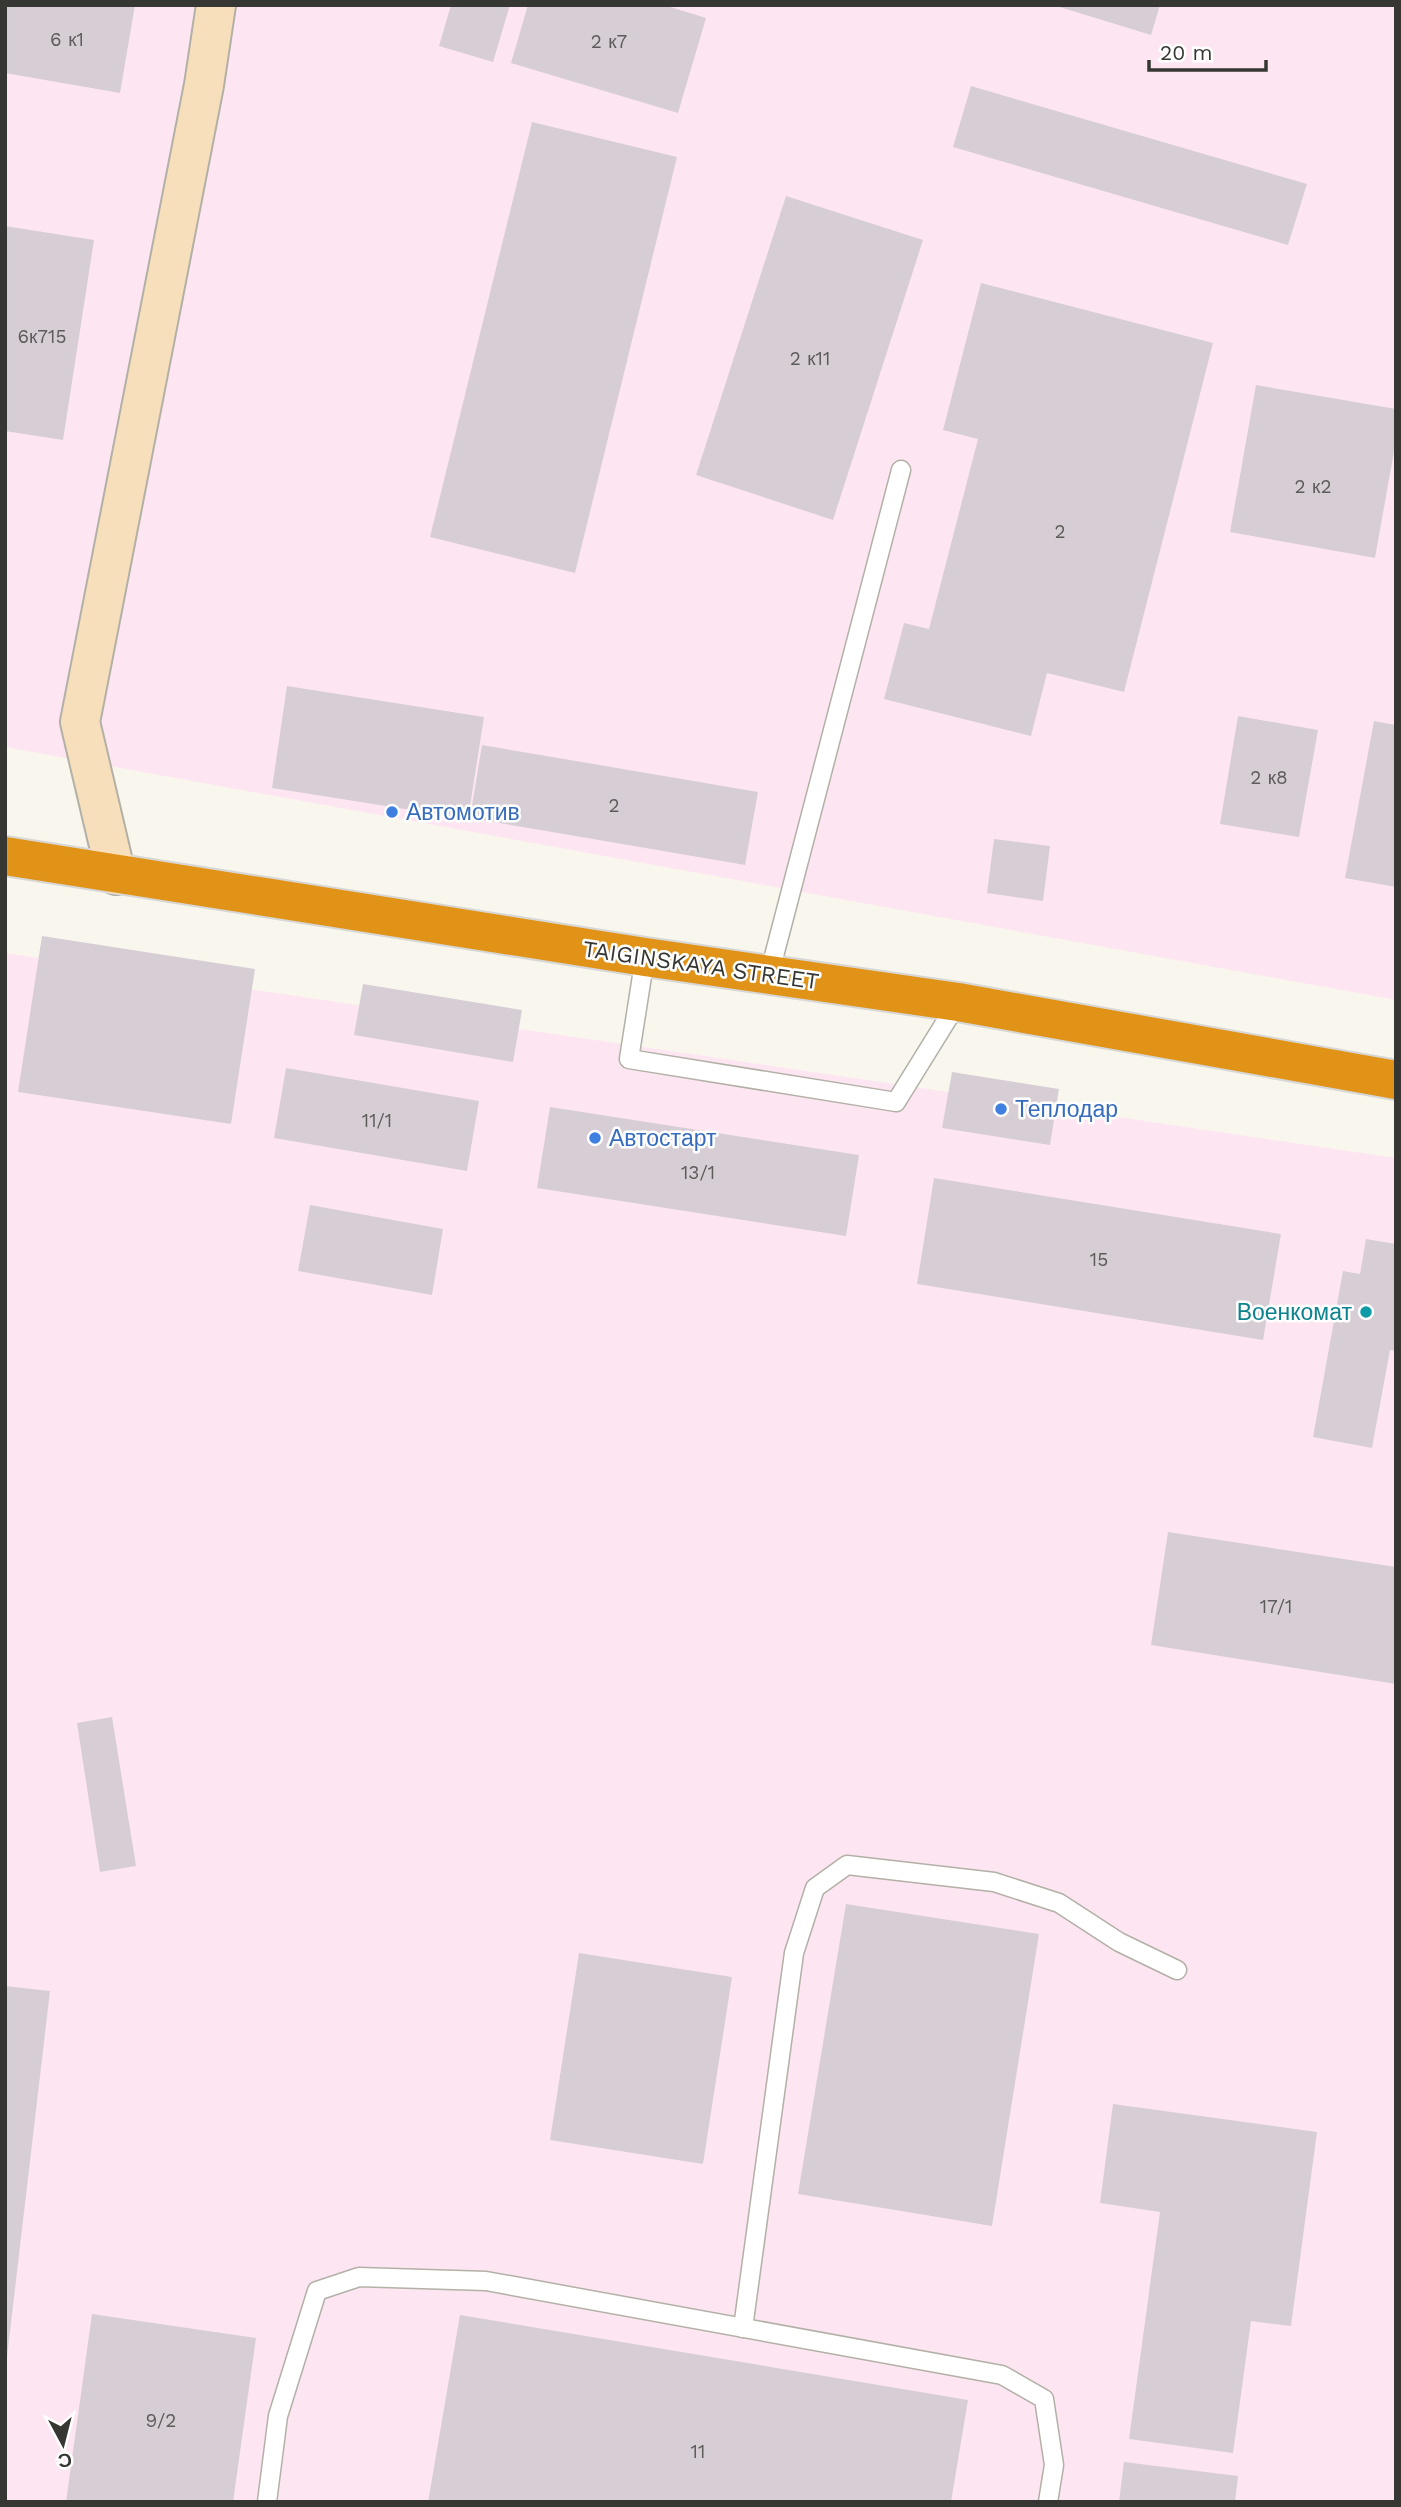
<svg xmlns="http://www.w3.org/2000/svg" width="1401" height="2507" font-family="'Work Sans',sans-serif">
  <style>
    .industrial { fill: #fde6f1 }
    .building { fill: #d7ced5 }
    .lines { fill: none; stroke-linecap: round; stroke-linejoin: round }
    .lane-casing { stroke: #b2b0a7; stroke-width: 21 }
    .secondary-casing { stroke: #b2b0a7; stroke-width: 42 }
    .highway-casing { stroke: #d7d7d6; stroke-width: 42 }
    .lane { stroke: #fff; stroke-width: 18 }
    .secondary { stroke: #f6dfba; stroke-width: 38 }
    .highway { stroke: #e19318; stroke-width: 38 }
    .shop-dot { fill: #3f7fe0; stroke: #fff; stroke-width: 2.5 }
    .culture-dot { fill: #0f9aa8; stroke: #fff; stroke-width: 2.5 }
    .labels { text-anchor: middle; stroke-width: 5; stroke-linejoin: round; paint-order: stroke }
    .number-label { font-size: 19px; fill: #5e5c5b }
    .shop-label { font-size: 23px; fill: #366cbe; stroke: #fff; text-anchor: start }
    .street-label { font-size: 23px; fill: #363632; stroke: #fff }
    .culture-label { font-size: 23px; fill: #0d838f; stroke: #fff; text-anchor: end }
  </style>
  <rect width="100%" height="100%" fill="#f9f7ed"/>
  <!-- industrial -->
  <g class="industrial">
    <polygon points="5,5 1396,5 1396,1000 5,747"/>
    <polygon points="5,953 1396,1158 1396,2502 5,2502"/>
  </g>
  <!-- building -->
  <g class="building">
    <polygon points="5,5 135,5 120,93 5,73"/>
    <polygon points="451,5 510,5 493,62 439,46"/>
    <polygon points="528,5 664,5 706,18 678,113 511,63"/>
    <polygon points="1053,5 1160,5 1151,35"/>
    <polygon points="971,86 1307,184 1288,245 953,147"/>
    <polygon points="532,122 677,157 575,573 430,537"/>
    <polygon points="786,196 923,240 833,520 696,475"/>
    <polygon points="5,226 94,240 63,440 5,431"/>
    <polygon points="981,283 1213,343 1124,692 1047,673 1031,736 884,699 904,623 929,629 978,439 943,430"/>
    <polygon points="1256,385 1396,409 1396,440 1375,558 1230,532"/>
    <polygon points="287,686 484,717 468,819 272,788"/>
    <polygon points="1238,716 1318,730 1299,837 1220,824"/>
    <polygon points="1374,721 1396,725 1396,887 1345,878"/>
    <polygon points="482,745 758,792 745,865 470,818"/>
    <polygon points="994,839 1050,846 1043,901 987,893"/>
    <polygon points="42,936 255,969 231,1124 18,1092"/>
    <polygon points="363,984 522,1010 513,1062 354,1035"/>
    <polygon points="286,1068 479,1101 467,1171 274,1138"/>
    <polygon points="952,1072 1059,1089 1050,1145 942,1128"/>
    <polygon points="550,1107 859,1155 846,1236 537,1188"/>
    <polygon points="934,1178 1281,1234 1263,1340 917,1284"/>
    <polygon points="310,1205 443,1229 432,1295 298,1271"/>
    <polygon points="1366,1239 1396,1244 1396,1351 1390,1350 1372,1448 1313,1437 1343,1271 1360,1274"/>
    <polygon points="1168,1532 1396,1567 1396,1684 1151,1645"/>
    <polygon points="112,1717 136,1866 100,1872 77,1723"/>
    <polygon points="846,1904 1039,1934 992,2226 798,2194"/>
    <polygon points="579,1953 732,1977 703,2164 550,2140"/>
    <polygon points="5,1986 50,1991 7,2357 5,2357"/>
    <polygon points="1113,2104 1317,2132 1291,2326 1251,2321 1233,2453 1129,2439 1160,2212 1100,2203"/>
    <polygon points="92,2314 256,2338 233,2502 66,2502"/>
    <polygon points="460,2315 968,2400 951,2502 428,2502"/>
    <polygon points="1124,2462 1238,2476 1235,2502 1119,2502"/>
  </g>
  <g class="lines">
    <defs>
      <g id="lane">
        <polyline points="645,957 629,1059 896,1102 958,1002"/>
        <polyline points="769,975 901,470"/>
        <polyline points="743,2328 794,1953 815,1888 847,1865 994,1882 1059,1903 1119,1942 1177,1970"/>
        <polyline points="267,2502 278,2416 317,2291 359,2277 486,2281 1002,2375 1044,2399 1054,2465 1048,2502"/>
      </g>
      <polyline id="secondary" points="116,875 80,722 204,85 216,5"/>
      <polyline id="highway" points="5,856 645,957 958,1002 1396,1080"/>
    </defs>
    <!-- lane casing -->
    <use href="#lane" class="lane-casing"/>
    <!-- secondary casing -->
    <use href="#secondary" class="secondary-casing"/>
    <!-- highway casing -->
    <use href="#highway" class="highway-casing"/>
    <!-- lane -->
    <use href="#lane" class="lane"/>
    <!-- secondary -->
    <use href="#secondary" class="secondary"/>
    <!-- highway -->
    <use href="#highway" class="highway"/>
  </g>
  <!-- markers -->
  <g class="shop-dot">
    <circle cx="392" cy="812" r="7"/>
    <circle cx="1001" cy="1109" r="7"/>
    <circle cx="595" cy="1138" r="7"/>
  </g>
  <circle class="culture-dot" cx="1366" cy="1312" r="7"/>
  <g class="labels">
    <!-- number labels -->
    <g class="number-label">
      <text x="67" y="46">6 к1</text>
      <text x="609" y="48">2 к7</text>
      <text x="42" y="343">6к715</text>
      <text x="810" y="365">2 к11</text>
      <text x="1313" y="493">2 к2</text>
      <text x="1060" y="538">2</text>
      <text x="1269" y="784">2 к8</text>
      <text x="614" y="812">2</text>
      <text x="377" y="1127">11/1</text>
      <text x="698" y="1179">13/1</text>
      <text x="1099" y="1266">15</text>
      <text x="1276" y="1613">17/1</text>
      <text x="161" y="2427">9/2</text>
      <text x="698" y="2458">11</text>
    </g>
    <!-- shop labels -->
    <g class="shop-label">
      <text x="406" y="820">Автомотив</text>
      <text x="1015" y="1117">Теплодар</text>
      <text x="609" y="1146">Автостарт</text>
    </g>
    <!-- street labels -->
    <g class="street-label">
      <text transform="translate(701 965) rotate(8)" y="8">TAIGINSKAYA STREET</text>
    </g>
    <!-- culture labels -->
    <g class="culture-label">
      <text x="1352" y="1320">Военкомат</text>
    </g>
  </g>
  <!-- border -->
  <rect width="1401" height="2507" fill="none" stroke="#363632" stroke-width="14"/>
  <!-- north arrow -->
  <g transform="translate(63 2444) rotate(173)" stroke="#ffffff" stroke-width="5" paint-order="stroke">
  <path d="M0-5L12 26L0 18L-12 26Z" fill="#363632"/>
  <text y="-10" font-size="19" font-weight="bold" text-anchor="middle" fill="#363632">С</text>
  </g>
  <!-- scale -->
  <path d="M1149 60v10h117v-10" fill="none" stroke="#363632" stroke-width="3.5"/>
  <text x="1160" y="60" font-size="21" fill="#363632" stroke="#ffffff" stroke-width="5" paint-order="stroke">20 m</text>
</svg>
